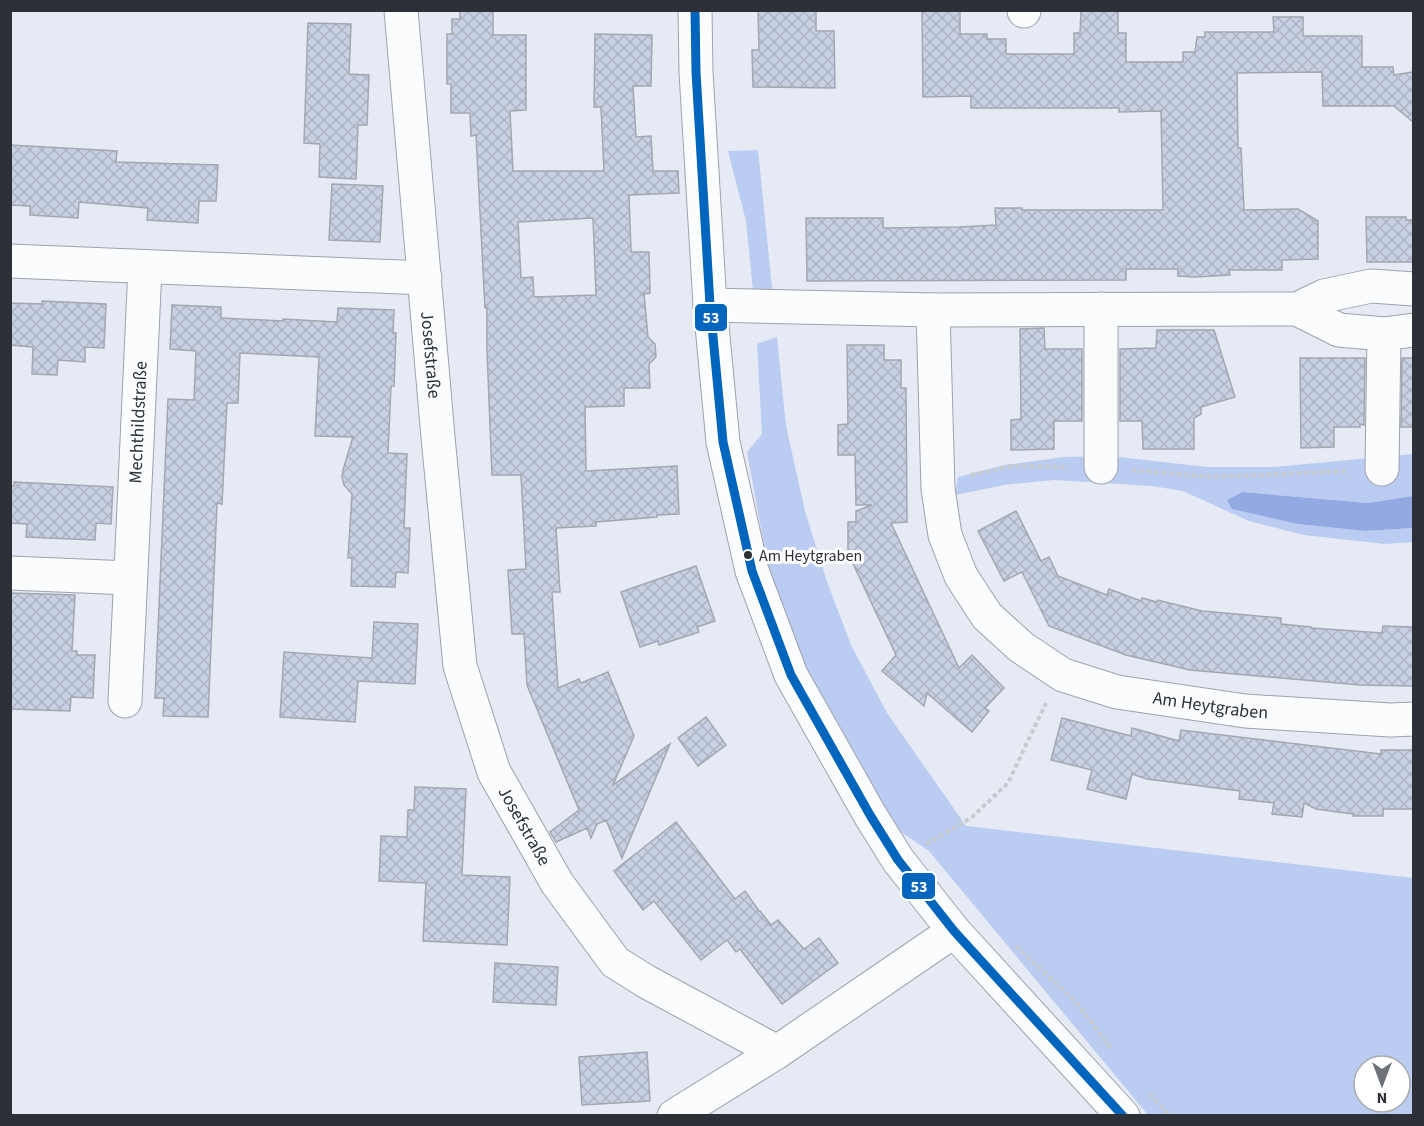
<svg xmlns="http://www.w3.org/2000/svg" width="1424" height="1126" font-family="'Source Sans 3',sans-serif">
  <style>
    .grass { fill: #bbccf2; fill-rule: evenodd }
    .water { fill: #92a9e2 }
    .building { fill: url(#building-cross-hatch); stroke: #a3a7af; stroke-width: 1.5; fill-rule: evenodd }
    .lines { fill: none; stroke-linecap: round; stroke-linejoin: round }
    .minor-casing { stroke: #9ea2aa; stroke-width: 35 }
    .tertiary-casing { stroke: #9ea2aa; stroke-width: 35 }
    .path { stroke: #c8cbcd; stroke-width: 4; stroke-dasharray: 4.5 3; stroke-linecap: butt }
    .minor { stroke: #fbfcfd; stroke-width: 33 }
    .tertiary { stroke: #fbfcfd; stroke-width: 33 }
    .bus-1-casing { stroke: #fff; stroke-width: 14 }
    .bus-1 { stroke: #0065bd; stroke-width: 9 }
    .bus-dot { fill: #2d3037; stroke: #fff; stroke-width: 2 }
    .labels { text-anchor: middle; stroke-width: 6; stroke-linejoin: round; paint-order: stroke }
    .bus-label { font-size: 16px; fill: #2d3037; stroke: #fff; text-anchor: start }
    .street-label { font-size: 18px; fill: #2d3037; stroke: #fff }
    .line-badge { stroke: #fff; stroke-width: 2 }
    .badge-label { font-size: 16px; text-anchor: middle; font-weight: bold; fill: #fff }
  </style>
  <defs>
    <pattern id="building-cross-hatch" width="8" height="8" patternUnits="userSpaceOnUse" patternTransform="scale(1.5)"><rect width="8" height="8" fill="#c8d1e4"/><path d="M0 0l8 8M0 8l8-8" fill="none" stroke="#acb4c4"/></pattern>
  </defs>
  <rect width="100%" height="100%" fill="#e5eaf4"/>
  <!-- grass -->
  <g class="grass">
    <polygon points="758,150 773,297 753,290 746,221 728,151"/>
    <path d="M777,337L786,426L805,511L826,579L851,645L887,713L966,826L1413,878V1115H1148L929,851L889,824L809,675L768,567L747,452L762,434L757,344ZM1364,1066H1400V1102H1364Z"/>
    <polygon points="1413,454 1413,496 1368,503 1243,492 1232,509 1297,524 1365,531 1413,528 1413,542 1385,544 1304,535 1249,521 1183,491 1152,486 1054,480 1004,485 955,495 958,477 1004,465 1065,457 1110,456 1207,467 1274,467"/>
  </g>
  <!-- water -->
  <polygon class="water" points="1243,492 1368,503 1413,496 1413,528 1365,531 1297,524 1232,509 1227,500"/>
  <!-- building -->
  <g class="building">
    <path d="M460,10H493V35H526V110L510,111L513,171H604L601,107H594L595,34L652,35L651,86H633L636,137L651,136L653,171H678L679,193L629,195L631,252H649L650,293L644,294L648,337L655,344L656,357L649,364L650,388H624V406L585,407L586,471L677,466L679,514L657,515V517L596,522V526L556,528L560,592H552L558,688L579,679L581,683L608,672L634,736L613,785L670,744L622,858L606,820L597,824L591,838L587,828L556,842L550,832L579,810L527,685L524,634H512L508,570L526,569L521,475H492L487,350V308H485L476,135L471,136L470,113H451V84H447V34H452V19H460ZM593,218L596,295L534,297L533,277L521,278L518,222Z"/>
    <polygon points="758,10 816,10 816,31 834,31 835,88 753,87 752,50 759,50"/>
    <polygon points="922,10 960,10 960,34 987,34 987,39 1006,39 1006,54 1074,54 1074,33 1080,33 1081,10 1118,10 1118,33 1126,33 1126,62 1183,62 1183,52 1195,52 1197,37 1205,37 1205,32 1274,32 1273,17 1303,17 1303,36 1362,36 1362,67 1393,67 1394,75 1413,72 1413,122 1394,106 1323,106 1322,72 1237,73 1238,148 1241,148 1244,210 1298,209 1318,221 1318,259 1282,260 1282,270 1229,270 1230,275 1194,277 1178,276 1178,269 1126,269 1126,280 807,281 806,218 883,218 883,228 960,227 996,225 995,208 1022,208 1022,210 1163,210 1161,111 1119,112 1119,108 971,108 971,96 923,97"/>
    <polygon points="308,23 351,24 349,74 369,75 367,125 358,125 356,179 319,177 320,144 304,143"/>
    <polygon points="10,145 117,151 116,162 218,165 216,201 199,201 198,223 147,220 148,208 79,202 78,218 30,215 30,206 10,205"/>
    <polygon points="332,184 383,186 380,242 329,240"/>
    <polygon points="1366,217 1406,217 1406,220 1413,220 1413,262 1367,262"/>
    <polygon points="42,301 106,304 104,348 85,347 85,362 58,360 57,375 32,374 33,347 10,345 10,303 42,304"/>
    <polygon points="172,305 221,307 221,318 283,321 283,319 337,322 338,308 394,310 393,333 396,333 394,386 391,386 388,453 407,454 404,528 410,528 408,573 396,572 395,587 351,586 352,558 348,558 352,494 344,485 342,477 343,470 353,437 315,436 319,357 240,353 238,403 227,403 222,504 217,503 208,717 163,716 164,698 155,698 168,399 194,400 196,351 170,349"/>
    <polygon points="1044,328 1045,349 1082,349 1082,421 1054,421 1054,449 1011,450 1011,420 1021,419 1020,329"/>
    <polygon points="1157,330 1214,330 1235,397 1201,407 1201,414 1194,418 1194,449 1143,449 1142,421 1120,421 1120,349 1156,348"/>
    <polygon points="847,345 884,345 884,360 901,360 901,388 906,388 907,522 891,523 959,668 972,655 1004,688 985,708 989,711 972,732 927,693 924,706 882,671 896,655 848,553 848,522 856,522 856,511 872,505 856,505 855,455 838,455 838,425 848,424"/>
    <polygon points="1300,358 1365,358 1364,425 1360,424 1360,427 1334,427 1334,447 1301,448"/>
    <polygon points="1402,358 1413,358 1413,427 1401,427"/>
    <polygon points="14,482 113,487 111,524 96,523 95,540 26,537 27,524 10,523 10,486 14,486"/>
    <polygon points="1016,511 1041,561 1049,557 1058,576 1107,595 1109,589 1141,601 1142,598 1157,602 1158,600 1202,611 1281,618 1281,624 1311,627 1311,628 1382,633 1383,626 1413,627 1413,686 1360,685 1190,670 1126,655 1049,626 1022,572 1004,581 978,531"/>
    <polygon points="696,566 715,621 697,627 699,632 659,645 658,641 640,647 621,592"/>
    <polygon points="10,593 75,595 72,651 77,651 77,655 95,655 93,698 71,697 70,711 10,709"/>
    <polygon points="374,622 418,624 415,684 358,681 355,722 280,717 284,652 372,658"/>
    <polygon points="706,717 726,745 698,766 678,738"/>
    <polygon points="1062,718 1131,736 1132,728 1179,741 1181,730 1381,754 1381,750 1413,750 1413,809 1383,809 1383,816 1353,816 1353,814 1316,809 1304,803 1302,817 1272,814 1274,803 1239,799 1240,791 1147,779 1132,774 1126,799 1087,789 1092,770 1051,760"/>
    <polygon points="415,787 466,789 462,875 510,877 507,945 423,941 426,883 379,881 381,836 407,837 408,810 414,810"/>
    <polygon points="676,822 735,899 745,891 759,911 760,911 771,925 778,920 804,949 819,938 838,963 782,1004 740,949 736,952 727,940 701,960 654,901 643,910 614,871"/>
    <polygon points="495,963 558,967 556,1005 493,1002"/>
    <polygon points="647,1052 650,1101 582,1105 579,1057"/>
  </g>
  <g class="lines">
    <defs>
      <g id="minor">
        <path id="s1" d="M401,10L438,437L460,666L494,772L557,883L615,962L647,982L777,1052"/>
        <polyline points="1024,11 1024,10"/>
        <polyline points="10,261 425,278"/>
        <path id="s2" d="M710,305L933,310L938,489L945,535L961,576L987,616L1021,647L1063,675L1117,692L1245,711L1390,720L1414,719"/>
        <polyline points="1101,309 1101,467"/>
        <polyline points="1297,309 1339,330 1384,334 1414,330"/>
        <polyline points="933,310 1297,309 1324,296 1371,286 1414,289"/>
        <polyline points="1382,469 1384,334"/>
        <polyline points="10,573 130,578"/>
        <path id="s3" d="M125,701L145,268"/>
        <polyline points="674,1116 777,1052 954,931"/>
      </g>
      <polyline id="tertiary" points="695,10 696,72 710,305 723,442 752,571 791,675 870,815 898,860 954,931 1123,1116"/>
    </defs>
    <!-- minor casing -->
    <use href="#minor" class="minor-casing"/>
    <!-- tertiary casing -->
    <use href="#tertiary" class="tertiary-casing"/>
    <!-- path -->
    <g class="path">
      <polyline points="1132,470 1212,477 1349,471"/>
      <polyline points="971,475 1013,466 1068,467"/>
      <polyline points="926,844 971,818 1008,783 1046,703"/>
      <polyline points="1016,946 1078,1004 1112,1050"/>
      <polyline points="1150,1094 1170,1116"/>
    </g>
    <!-- minor -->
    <use href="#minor" class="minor"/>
    <!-- tertiary -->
    <use href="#tertiary" class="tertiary"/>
    <defs>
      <polyline id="bus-1" points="695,10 696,72 710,305 723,442 752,571 791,675 870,815 898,860 954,931 1123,1116"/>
    </defs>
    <!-- bus-1 casing -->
    <use href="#bus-1" class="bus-1-casing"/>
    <!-- bus-1 -->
    <use href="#bus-1" class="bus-1"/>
  </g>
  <!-- markers -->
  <circle class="bus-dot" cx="748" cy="555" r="5"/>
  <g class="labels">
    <!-- bus labels -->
    <g class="bus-label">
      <text x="759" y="561">Am Heytgraben</text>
    </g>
    <!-- street labels -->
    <g class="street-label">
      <text dy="6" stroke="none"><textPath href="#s1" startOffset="346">Josefstraße</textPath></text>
      <text dy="6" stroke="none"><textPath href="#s3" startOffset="279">Mechthildstraße</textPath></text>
      <text dy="6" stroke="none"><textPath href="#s2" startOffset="788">Am Heytgraben</textPath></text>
      <text dy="6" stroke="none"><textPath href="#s1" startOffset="832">Josefstraße</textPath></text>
    </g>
  </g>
  <g class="line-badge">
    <rect x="694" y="303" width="34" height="29" rx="6" fill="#0065bd"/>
    <rect x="901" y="872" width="35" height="28" rx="6" fill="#0065bd"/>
  </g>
  <g class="badge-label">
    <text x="711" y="323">53</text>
    <text x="919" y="892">53</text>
  </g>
  <!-- border -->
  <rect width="1424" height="1126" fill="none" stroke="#2d3037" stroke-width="24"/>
  <!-- north arrow -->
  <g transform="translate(1382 1084) rotate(180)"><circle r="28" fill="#ffffff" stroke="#abacaf" stroke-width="1.5"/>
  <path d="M0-4.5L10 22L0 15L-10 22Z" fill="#6d7179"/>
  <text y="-9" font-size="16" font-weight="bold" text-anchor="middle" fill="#2d3037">N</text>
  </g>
</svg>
